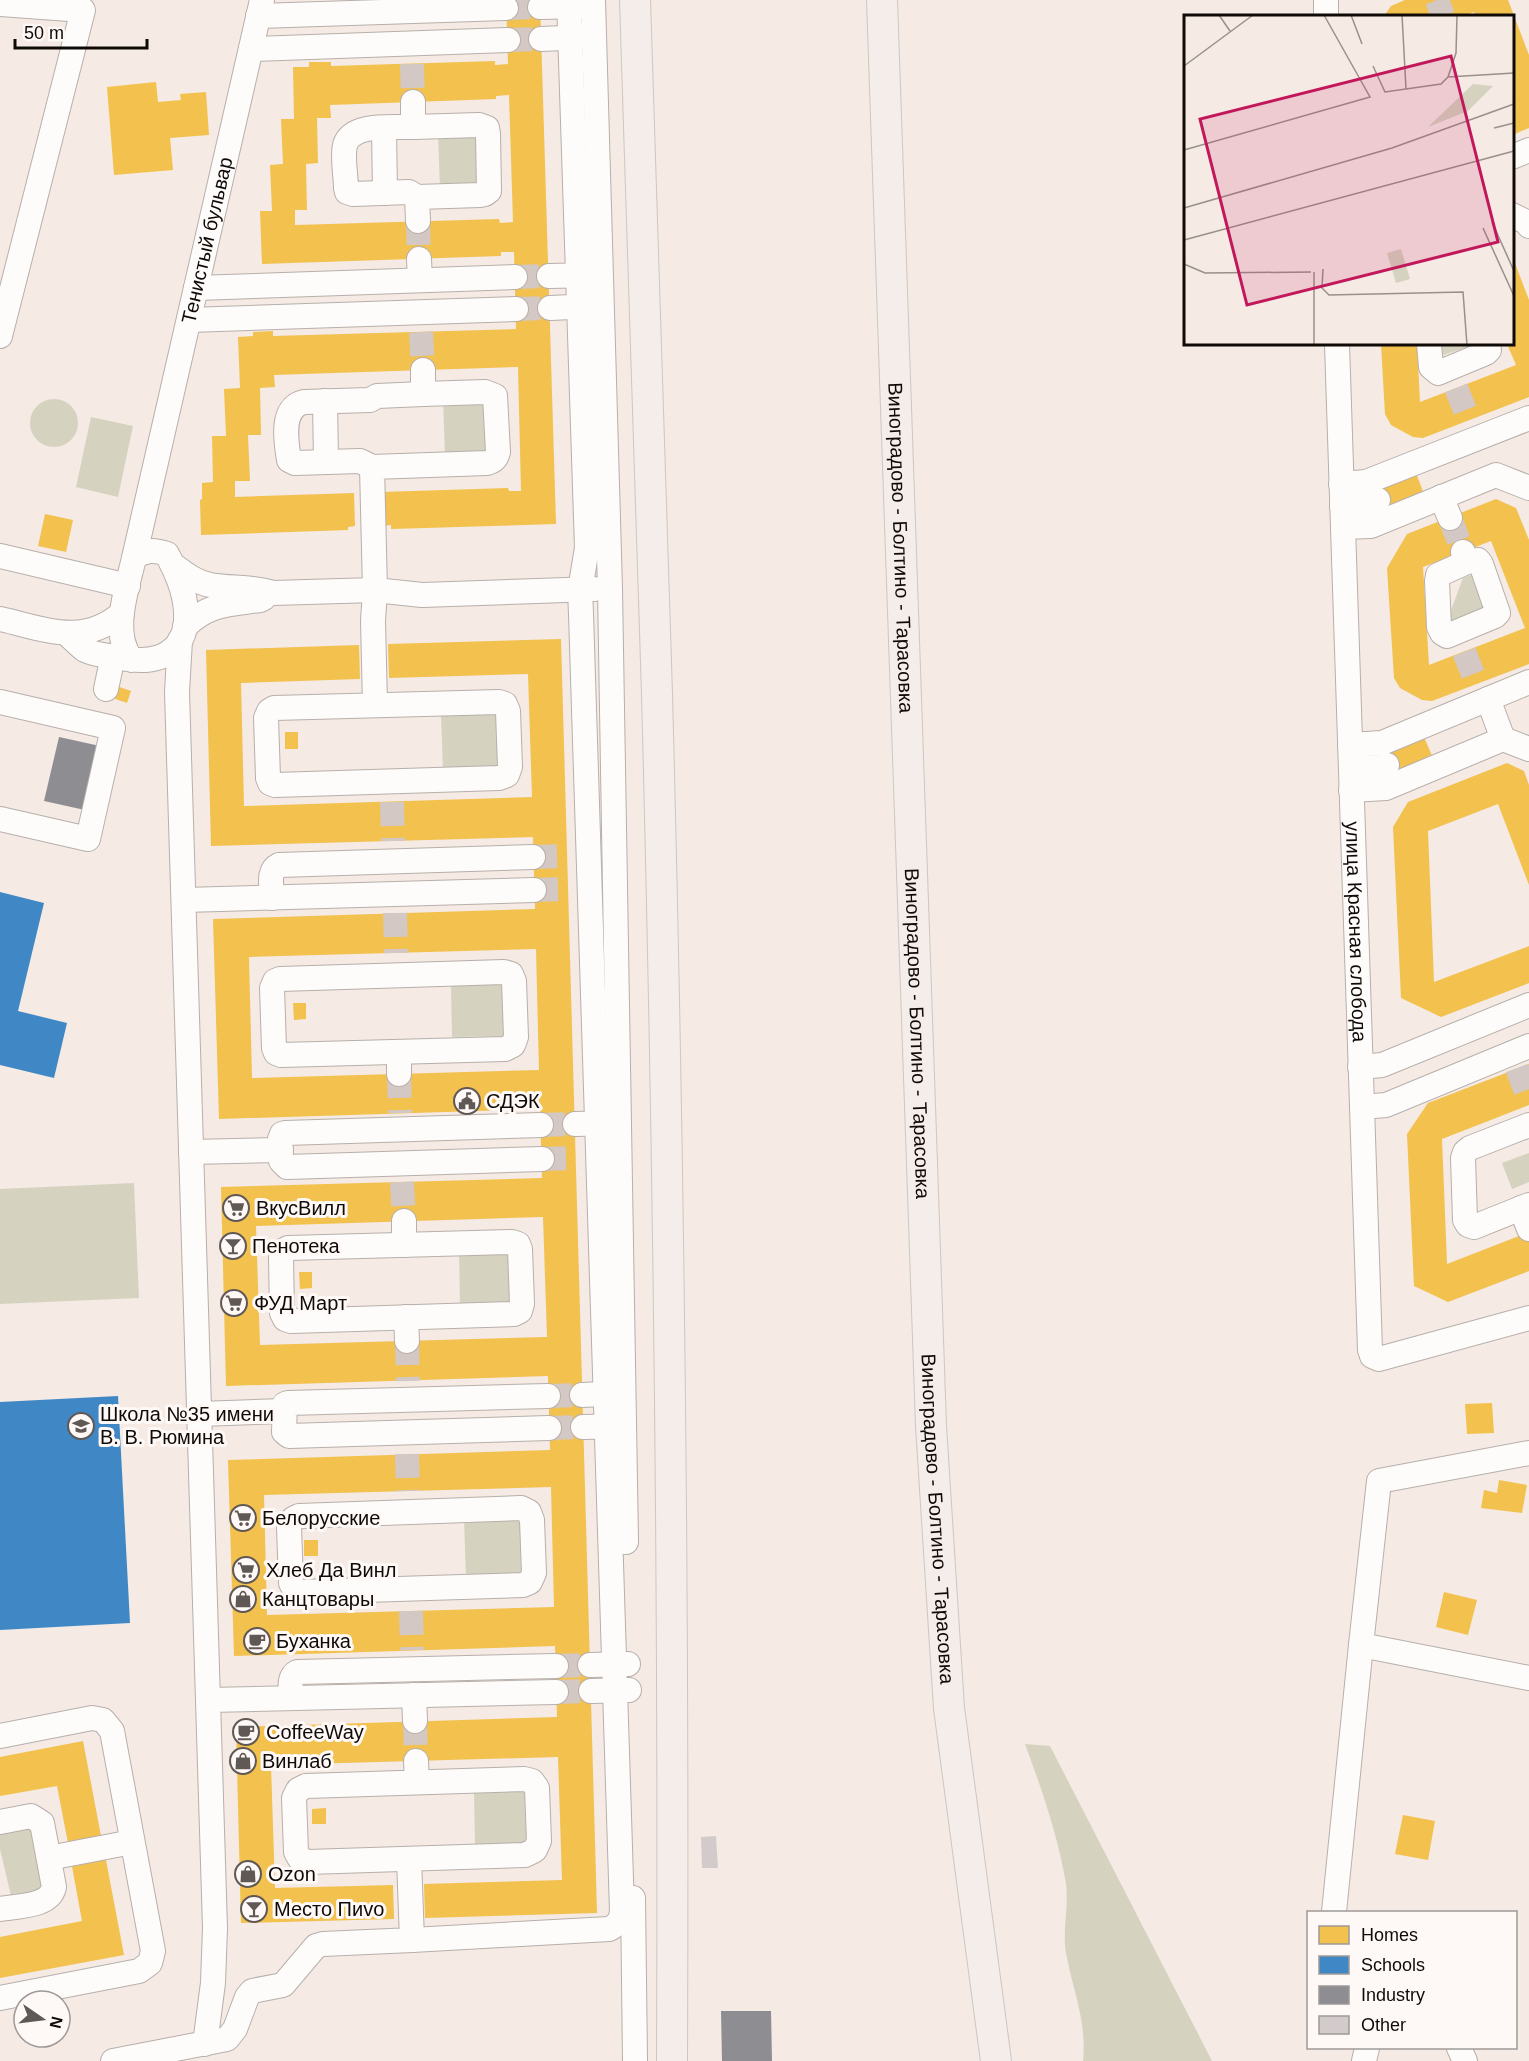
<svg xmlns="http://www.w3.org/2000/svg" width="1529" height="2061" font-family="Arial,sans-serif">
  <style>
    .green { fill: #d5d3bf }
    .homes { fill: #f2c14e; fill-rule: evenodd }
    .schools { fill: #3f88c5 }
    .industry { fill: #8d8d92 }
    .building { fill: #d3cbcb }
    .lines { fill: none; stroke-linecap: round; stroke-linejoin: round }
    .minor-tunnel { stroke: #d3c8c3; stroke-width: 24; stroke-dasharray: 24 12; stroke-linecap: butt }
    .minor-casing { stroke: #b7afaa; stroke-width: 26 }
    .major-casing { stroke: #cbc7c4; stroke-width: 32 }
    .minor { stroke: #fefcfb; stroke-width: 24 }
    .major { stroke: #f4ede9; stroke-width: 30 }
    .labels { text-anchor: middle; stroke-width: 6; stroke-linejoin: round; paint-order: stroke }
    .street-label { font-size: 20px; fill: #100a07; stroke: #fef9f7 }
    .poi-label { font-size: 20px; fill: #100a07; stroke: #fef9f7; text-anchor: start }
    .inset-road { fill: none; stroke: #99908c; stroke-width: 1.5 }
    .view { fill: #c2185b; fill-opacity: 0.15; stroke: #c2185b; stroke-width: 3 }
    .inset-edge { fill: none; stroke: #100a07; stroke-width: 3 }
  </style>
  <rect width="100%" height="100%" fill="#f5eae4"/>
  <!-- green -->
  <g class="green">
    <polygon points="438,132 481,136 482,183 440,190"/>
    <polygon points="1442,344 1477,344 1443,355 1440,347"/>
    <circle cx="54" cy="423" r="24"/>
    <polygon points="443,400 489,404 490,450 483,457 445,458"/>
    <polygon points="91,417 133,426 118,497 76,487"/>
    <polygon points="1474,574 1486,610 1452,621 1450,613 1463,578"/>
    <polygon points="498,713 500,768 443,770 441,715"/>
    <polygon points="503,984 504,1036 452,1037 451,985"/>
    <polygon points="1529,1153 1529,1182 1512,1189 1502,1163"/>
    <polygon points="134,1183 139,1298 0,1304 0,1189"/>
    <polygon points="515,1250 516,1306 460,1307 459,1252"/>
    <polygon points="520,1517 521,1577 466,1578 464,1519"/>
    <path d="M1025,1744L1050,1746L1212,2061H1083C1087,2022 1073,1991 1066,1953C1062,1931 1069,1907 1066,1884C1058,1836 1042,1790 1025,1744Z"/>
    <polygon points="526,1789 527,1845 475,1846 474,1790"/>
    <polygon points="30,1828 33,1833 42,1882 40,1889 35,1892 11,1896 0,1849 0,1830"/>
  </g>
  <!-- homes -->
  <g class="homes">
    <path d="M506,0H540L556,524L391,529V525L382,526L381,492L508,488L509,491H521L518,367L334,373L274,375L275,387L260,388L261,435H248L250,481H235V497L354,493L355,526L348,527V530L201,535L200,500L202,499V483L213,482L212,436H226L224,389L240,388L238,337L253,336V332L273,331V336L516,329L514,252H501V256L262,264L260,211H272L270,165L283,164L281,119H294L293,67H309V62H331V66L495,61V65L508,64ZM509,95L513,222L500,223L499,219L295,225V210H307L306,164L318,163L317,118H331L330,105L496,99V96Z"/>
    <polygon points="1405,0 1508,0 1529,55 1529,128 1512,135 1512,16 1476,16 1474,12 1463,16 1384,16 1391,6"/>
    <polygon points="156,82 158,102 181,100 180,94 206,92 209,135 170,138 173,170 114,175 107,87"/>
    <polygon points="1513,258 1529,300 1529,397 1423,438 1413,437 1391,425 1385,414 1381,344 1417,344 1420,402 1516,365 1507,344 1512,344"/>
    <polygon points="1416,473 1424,494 1383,511 1374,490"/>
    <path d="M1496,499L1516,508L1529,540V664L1432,701L1422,700L1400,688L1394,678L1387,568L1407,534ZM1491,541L1525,628L1429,665L1423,567Z"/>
    <polygon points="45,514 73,520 66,552 38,546"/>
    <path d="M561,639L597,1913L425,1918L424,1884L562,1880L558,1757L271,1765L275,1888L393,1885L394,1919L241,1923L236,1727L557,1717L555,1646L234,1656L228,1460L550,1450L548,1376L226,1386L221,1187L542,1178L540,1109L219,1119L213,919L535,909L533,837L211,846L206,650L359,645L360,679L241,683L244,806L532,797L528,674L389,678L388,644ZM536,949L539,1070L252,1078L249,957ZM543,1217L547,1337L260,1345L256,1226ZM551,1487L554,1607L267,1615L264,1495Z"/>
    <polygon points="111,684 131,691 127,703 107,696"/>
    <rect x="285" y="732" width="13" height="17"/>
    <polygon points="1424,737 1433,758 1391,775 1383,754"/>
    <polygon points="1507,763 1524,771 1529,785 1529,885 1498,804 1428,831 1434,982 1529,946 1529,983 1441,1017 1401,998 1393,827 1408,802"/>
    <polygon points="293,1003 306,1003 306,1019 294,1020"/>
    <polygon points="1529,1064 1529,1105 1442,1139 1447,1264 1529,1232 1529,1271 1448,1302 1414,1286 1407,1134 1428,1103"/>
    <polygon points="299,1272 312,1272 312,1288 300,1289"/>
    <polygon points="1492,1403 1494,1433 1467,1434 1465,1404"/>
    <polygon points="1499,1480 1527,1485 1522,1513 1481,1508 1484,1490 1497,1493"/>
    <rect x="304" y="1540" width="14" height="16"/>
    <polygon points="1444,1592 1477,1600 1468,1635 1436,1627"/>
    <polygon points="83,1741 101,1836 68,1843 57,1786 0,1796 0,1757"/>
    <polygon points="326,1808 326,1824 312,1824 312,1809"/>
    <polygon points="1403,1815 1435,1821 1428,1860 1395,1854"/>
    <polygon points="106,1860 124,1955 0,1978 0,1937 82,1921 72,1866"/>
  </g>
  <!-- schools -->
  <g class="schools">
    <polygon points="0,892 44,903 18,1011 67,1023 54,1078 0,1065"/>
    <polygon points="118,1396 130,1623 0,1630 0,1402"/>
  </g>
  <!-- industry -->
  <g class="industry">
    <polygon points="59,737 100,746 85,810 44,801"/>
    <polygon points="721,2011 771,2011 772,2061 722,2061"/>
  </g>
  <!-- building -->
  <polygon class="building" points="716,1836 718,1868 702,1868 701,1837"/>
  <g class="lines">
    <!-- minor-tunnel -->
    <g class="minor-tunnel">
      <polyline points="1437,0 1443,16"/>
      <polyline points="506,8 540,7"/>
      <polyline points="508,40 541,39"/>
      <polyline points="412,64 413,102"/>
      <polyline points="418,221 419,259"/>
      <polyline points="515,277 549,276"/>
      <polyline points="516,309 550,308"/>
      <polyline points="421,332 423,370"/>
      <polyline points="1456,388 1469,420"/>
      <polyline points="1450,518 1463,552"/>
      <polyline points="1464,652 1477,684"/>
      <polyline points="392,802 393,841"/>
      <polyline points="533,857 567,856"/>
      <polyline points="534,890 568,889"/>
      <polyline points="395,913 396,953"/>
      <polyline points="1517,1068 1529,1100"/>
      <polyline points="399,1074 400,1113"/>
      <polyline points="541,1125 575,1124"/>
      <polyline points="542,1159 576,1158"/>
      <polyline points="402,1182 404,1221"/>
      <polyline points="407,1341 408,1381"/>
      <polyline points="548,1396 582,1395"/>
      <polyline points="549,1428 583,1427"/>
      <polyline points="407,1454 408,1491"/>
      <polyline points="411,1611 412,1650"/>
      <polyline points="556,1666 590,1665"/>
      <polyline points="556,1692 591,1691"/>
      <polyline points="415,1721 416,1761"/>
    </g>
    <defs>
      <g id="minor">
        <polyline points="593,0 610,589 626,1542"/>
        <polyline points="1326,0 1326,16"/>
        <polyline points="0,4 83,10 0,336"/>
        <polyline points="540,7 585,6"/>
        <polyline points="258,16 506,8"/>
        <polyline points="541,39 587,37"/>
        <polyline points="251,49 508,40"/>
        <polyline points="413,102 413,127 479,125 487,128 488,134 489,191 485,194 480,195 417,197 418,221"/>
        <path d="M413,127C394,128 352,122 345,145C342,158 346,175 346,188L347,192L353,194L409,192L417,197"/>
        <polyline points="384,128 385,193"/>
        <polyline points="1512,157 1529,150"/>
        <polyline points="1512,215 1526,222 1529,226"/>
        <polyline points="419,259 420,280"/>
        <polyline points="549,276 593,275"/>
        <polyline points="196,288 515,277"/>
        <polyline points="550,308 595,306"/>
        <polyline points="189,320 516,309"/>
        <path id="s1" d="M1337,344L1370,1350L1372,1356L1379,1359L1529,1318"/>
        <polyline points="1429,344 1431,367 1438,373 1486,353 1489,350 1488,344"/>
        <polyline points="325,401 326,461"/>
        <path d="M372,467L360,461L295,463L289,460C286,442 280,407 304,402L370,400L377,396L423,394"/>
        <polyline points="1341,484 1366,482 1529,418"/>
        <polyline points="1441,497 1450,518"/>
        <polyline points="1342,506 1367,505 1378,500"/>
        <polyline points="1343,527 1371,526 1496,475 1529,488"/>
        <polyline points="1463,552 1467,562 1438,575 1437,581 1439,627 1442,633 1447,636 1495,616 1498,613 1481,564 1478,560 1467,562"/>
        <polyline points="0,556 128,586"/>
        <path id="s2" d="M134,558L262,0"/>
        <path d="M172,564C184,573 195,582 210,585C231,589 252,586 273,593L375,590L422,595L594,589"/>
        <path d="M0,619C45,629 83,647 122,613"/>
        <path d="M185,627C207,604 230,604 260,600L264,598"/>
        <path d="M68,635C73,639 79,646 85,650C95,655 111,656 121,658C167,667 194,645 184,597C181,581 174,568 167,554C155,550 145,549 134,558C127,589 110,634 132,660"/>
        <polyline points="180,640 177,692 215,1928 213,1983 205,2044"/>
        <polyline points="106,689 113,656"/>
        <polyline points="1488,699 1503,739"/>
        <polyline points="0,702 113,728 88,839 0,819"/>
        <polygon points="499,702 505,704 508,711 510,767 507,775 499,778 275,785 270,783 268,778 266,718 269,711 274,708"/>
        <path d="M375,705L373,621L375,590L372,467L487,463C494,461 496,459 498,452L495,396L485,392L423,394V370"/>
        <polyline points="1350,745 1382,743 1529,682"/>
        <polyline points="1351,768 1381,767 1387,765"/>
        <polyline points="1351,790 1386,788 1503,739 1529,749"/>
        <path d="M272,898C272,886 267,871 279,865L533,857"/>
        <polyline points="184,900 534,890"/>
        <polygon points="504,972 511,974 514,981 516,1037 513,1045 505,1049 281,1055 276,1053 274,1048 272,988 275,981 280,979"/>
        <polyline points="399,1052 399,1074"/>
        <polyline points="1360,1067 1382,1065 1529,1005"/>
        <polyline points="1362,1107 1386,1105 1529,1046"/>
        <polyline points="575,1124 614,1123"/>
        <polyline points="541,1125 285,1133 282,1134 280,1139 281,1161 287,1167 542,1159"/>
        <polyline points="1529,1125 1470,1148 1465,1152 1463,1158 1465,1220 1468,1225 1474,1227 1529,1205"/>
        <polyline points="191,1152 281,1150"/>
        <polyline points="1521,1208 1529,1229"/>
        <polyline points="404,1221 404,1245"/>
        <polygon points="512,1242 518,1244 520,1249 522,1304 520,1311 514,1314 291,1321 285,1319 282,1313 281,1257 283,1251 288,1248"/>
        <polyline points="406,1317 407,1341"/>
        <polyline points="582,1395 622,1393"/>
        <polyline points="548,1396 288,1403 285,1404 284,1432 289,1436 549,1428"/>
        <polyline points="199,1414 283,1411"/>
        <polyline points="583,1427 623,1426"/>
        <polygon points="521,1508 529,1512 532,1520 534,1573 530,1582 523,1585 301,1592 295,1590 291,1583 289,1527 293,1519 299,1516"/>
        <polyline points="1361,1645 1529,1678"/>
        <polyline points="590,1665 628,1664"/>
        <polyline points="591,1691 629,1690"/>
        <polyline points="414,1695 415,1721"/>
        <path d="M291,1698C291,1689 288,1677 297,1672L556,1666"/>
        <polyline points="208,1700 556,1692"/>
        <polyline points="0,1736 92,1718 103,1720 112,1731 153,1951 150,1963 139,1971 0,1998"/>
        <polyline points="416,1761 417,1782"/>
        <polygon points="524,1779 532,1781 537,1788 539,1841 535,1850 525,1855 308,1862 300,1859 296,1852 294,1798 298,1790 306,1786"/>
        <path d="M0,1822L31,1816L42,1823L54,1887C50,1907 17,1906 0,1909"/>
        <polyline points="49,1858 132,1842"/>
        <polyline points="633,1898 635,2061"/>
        <polyline points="1334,1912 1361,1645 1379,1481 1529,1453"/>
        <path d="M412,1940L609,1929C618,1925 621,1920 622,1911L581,614L580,590L587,548L569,0"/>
        <polyline points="1459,2048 1465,2061"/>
        <polyline points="113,2061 227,2039 235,2029 247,1997 252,1991 283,1985 316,1946 323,1944 412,1940 409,1859"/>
        <polyline points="1364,2061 1367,2048"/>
      </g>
      <g id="major">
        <path d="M635,0C642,231 651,462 657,694C669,1149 674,1605 672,2061"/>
        <path id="s3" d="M882,0L931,1426L949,1708L996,2061"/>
      </g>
    </defs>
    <!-- minor casing -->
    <use href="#minor" class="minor-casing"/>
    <!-- major casing -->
    <use href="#major" class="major-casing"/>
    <!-- minor -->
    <use href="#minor" class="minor"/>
    <!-- major -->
    <use href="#major" class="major"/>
  </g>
  <!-- icons -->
  <defs>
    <symbol id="civic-ring" viewBox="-11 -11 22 22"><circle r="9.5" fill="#fef9f7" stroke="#605854" stroke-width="1.5"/><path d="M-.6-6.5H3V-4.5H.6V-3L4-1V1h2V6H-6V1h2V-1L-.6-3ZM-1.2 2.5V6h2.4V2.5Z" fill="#605854"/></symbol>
    <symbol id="supermarket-ring" viewBox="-11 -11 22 22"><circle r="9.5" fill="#fef9f7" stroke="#605854" stroke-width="1.5"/><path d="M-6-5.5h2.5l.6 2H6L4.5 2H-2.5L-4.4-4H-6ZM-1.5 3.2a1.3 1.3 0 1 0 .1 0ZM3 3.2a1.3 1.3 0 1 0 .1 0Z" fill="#605854"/></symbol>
    <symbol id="bar-ring" viewBox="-11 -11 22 22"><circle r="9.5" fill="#fef9f7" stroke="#605854" stroke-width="1.5"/><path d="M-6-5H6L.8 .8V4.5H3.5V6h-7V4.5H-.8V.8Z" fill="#605854"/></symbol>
    <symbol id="school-ring" viewBox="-11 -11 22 22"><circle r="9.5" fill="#fef9f7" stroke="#605854" stroke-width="1.5"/><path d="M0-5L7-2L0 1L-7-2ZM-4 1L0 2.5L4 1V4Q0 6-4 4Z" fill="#605854"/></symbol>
    <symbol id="shop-ring" viewBox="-11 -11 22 22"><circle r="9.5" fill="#fef9f7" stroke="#605854" stroke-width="1.5"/><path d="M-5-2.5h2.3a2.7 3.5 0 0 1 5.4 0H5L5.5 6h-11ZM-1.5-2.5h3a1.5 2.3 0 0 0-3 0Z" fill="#605854"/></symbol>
    <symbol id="cafe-ring" viewBox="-11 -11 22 22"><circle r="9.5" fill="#fef9f7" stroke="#605854" stroke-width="1.5"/><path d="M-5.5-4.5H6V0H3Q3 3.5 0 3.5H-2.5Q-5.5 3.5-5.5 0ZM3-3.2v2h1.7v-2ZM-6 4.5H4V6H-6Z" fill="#605854"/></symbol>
  </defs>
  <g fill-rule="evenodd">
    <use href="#civic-ring" x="452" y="1086" width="30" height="30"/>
    <use href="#supermarket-ring" x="221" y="1193" width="30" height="30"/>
    <use href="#bar-ring" x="218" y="1231" width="30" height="30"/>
    <use href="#supermarket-ring" x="219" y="1288" width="30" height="30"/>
    <use href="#school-ring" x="66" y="1411" width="30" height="30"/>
    <use href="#supermarket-ring" x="228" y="1503" width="30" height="30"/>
    <use href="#supermarket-ring" x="231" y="1555" width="30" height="30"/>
    <use href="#shop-ring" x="228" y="1584" width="30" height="30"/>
    <use href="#cafe-ring" x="242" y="1626" width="30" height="30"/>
    <use href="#cafe-ring" x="231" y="1717" width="30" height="30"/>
    <use href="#shop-ring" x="228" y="1746" width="30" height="30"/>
    <use href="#shop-ring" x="233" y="1859" width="30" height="30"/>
    <use href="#bar-ring" x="239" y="1894" width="30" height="30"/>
  </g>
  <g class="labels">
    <!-- street labels -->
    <g class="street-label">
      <text dy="7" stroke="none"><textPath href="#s2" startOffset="326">Тенистый бульвар</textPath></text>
      <text dy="7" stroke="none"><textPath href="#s3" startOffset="548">Виноградово - Болтино - Тарасовка</textPath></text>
      <text dy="7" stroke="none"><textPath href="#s1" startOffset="588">улица Красная слобода</textPath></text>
      <text dy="7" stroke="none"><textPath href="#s3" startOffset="1034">Виноградово - Болтино - Тарасовка</textPath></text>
      <text dy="7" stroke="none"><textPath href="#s3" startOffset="1520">Виноградово - Болтино - Тарасовка</textPath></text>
    </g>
    <!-- poi labels -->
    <g class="poi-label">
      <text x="486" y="1108">СДЭК</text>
      <text x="256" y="1215">ВкусВилл</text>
      <text x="252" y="1253">Пенотека</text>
      <text x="254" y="1310">ФУД Март</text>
      <text x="100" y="1421">Школа №35 имени<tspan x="100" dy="23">В. В. Рюмина</tspan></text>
      <text x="262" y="1525">Белорусские</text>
      <text x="266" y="1577">Хлеб Да Винл</text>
      <text x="262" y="1606">Канцтовары</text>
      <text x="276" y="1648">Буханка</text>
      <text x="266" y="1739">CoffeeWay</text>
      <text x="262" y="1768">Винлаб</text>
      <text x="268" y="1881">Ozon</text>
      <text x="274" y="1916">Место Пиvо</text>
    </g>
  </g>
  <!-- overview -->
  <g transform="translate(1184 15)">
    <rect width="330" height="330" fill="#f5eae4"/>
    <path d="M289,69L309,71L284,96L244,112ZM217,234L226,264L212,268L203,238Z" fill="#d5d3bf"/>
    <path class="inset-road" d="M35,0L46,16M167,0L178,29M218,0L222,74M0,51L69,0M189,51L201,77L257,69L264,62L330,58M264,62L272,38L273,0M310,113L330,108M0,135L186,82L140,0M0,193L208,133L330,89M308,207L330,256M299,213L330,281M0,225L330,136M0,249L21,258L127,257M139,254L138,273L145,280L279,277L283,330M130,330V257"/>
    <path class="view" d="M267,41L314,227L63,290L16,104Z"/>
    <rect width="330" height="330" class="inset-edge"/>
  </g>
  <!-- legend -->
  <rect x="1307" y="1911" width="210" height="138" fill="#fef9f7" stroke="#9f9997" stroke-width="1.5"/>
  <rect x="1319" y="1926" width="30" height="18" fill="#f2c14e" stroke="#9f9997" stroke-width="1.5"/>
  <text x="1361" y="1941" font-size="18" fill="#100a07">Homes</text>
  <rect x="1319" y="1956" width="30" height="18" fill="#3f88c5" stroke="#9f9997" stroke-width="1.5"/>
  <text x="1361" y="1971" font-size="18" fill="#100a07">Schools</text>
  <rect x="1319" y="1986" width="30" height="18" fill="#8d8d92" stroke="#9f9997" stroke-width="1.5"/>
  <text x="1361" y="2001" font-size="18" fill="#100a07">Industry</text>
  <rect x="1319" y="2016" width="30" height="18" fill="#d3cbcb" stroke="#9f9997" stroke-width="1.5"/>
  <text x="1361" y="2031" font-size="18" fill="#100a07">Other</text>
  <!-- north arrow -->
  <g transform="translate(42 2019) rotate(104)"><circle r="28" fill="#fef9f7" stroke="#9f9997" stroke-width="1.5"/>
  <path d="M0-4.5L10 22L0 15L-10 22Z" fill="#605854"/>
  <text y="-9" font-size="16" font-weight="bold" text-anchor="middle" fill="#100a07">N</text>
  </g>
  <!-- scale -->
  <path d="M15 39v9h132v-9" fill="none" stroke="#100a07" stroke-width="3"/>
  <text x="24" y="39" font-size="18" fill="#100a07" stroke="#fef9f7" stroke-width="4.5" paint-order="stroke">50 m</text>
</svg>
